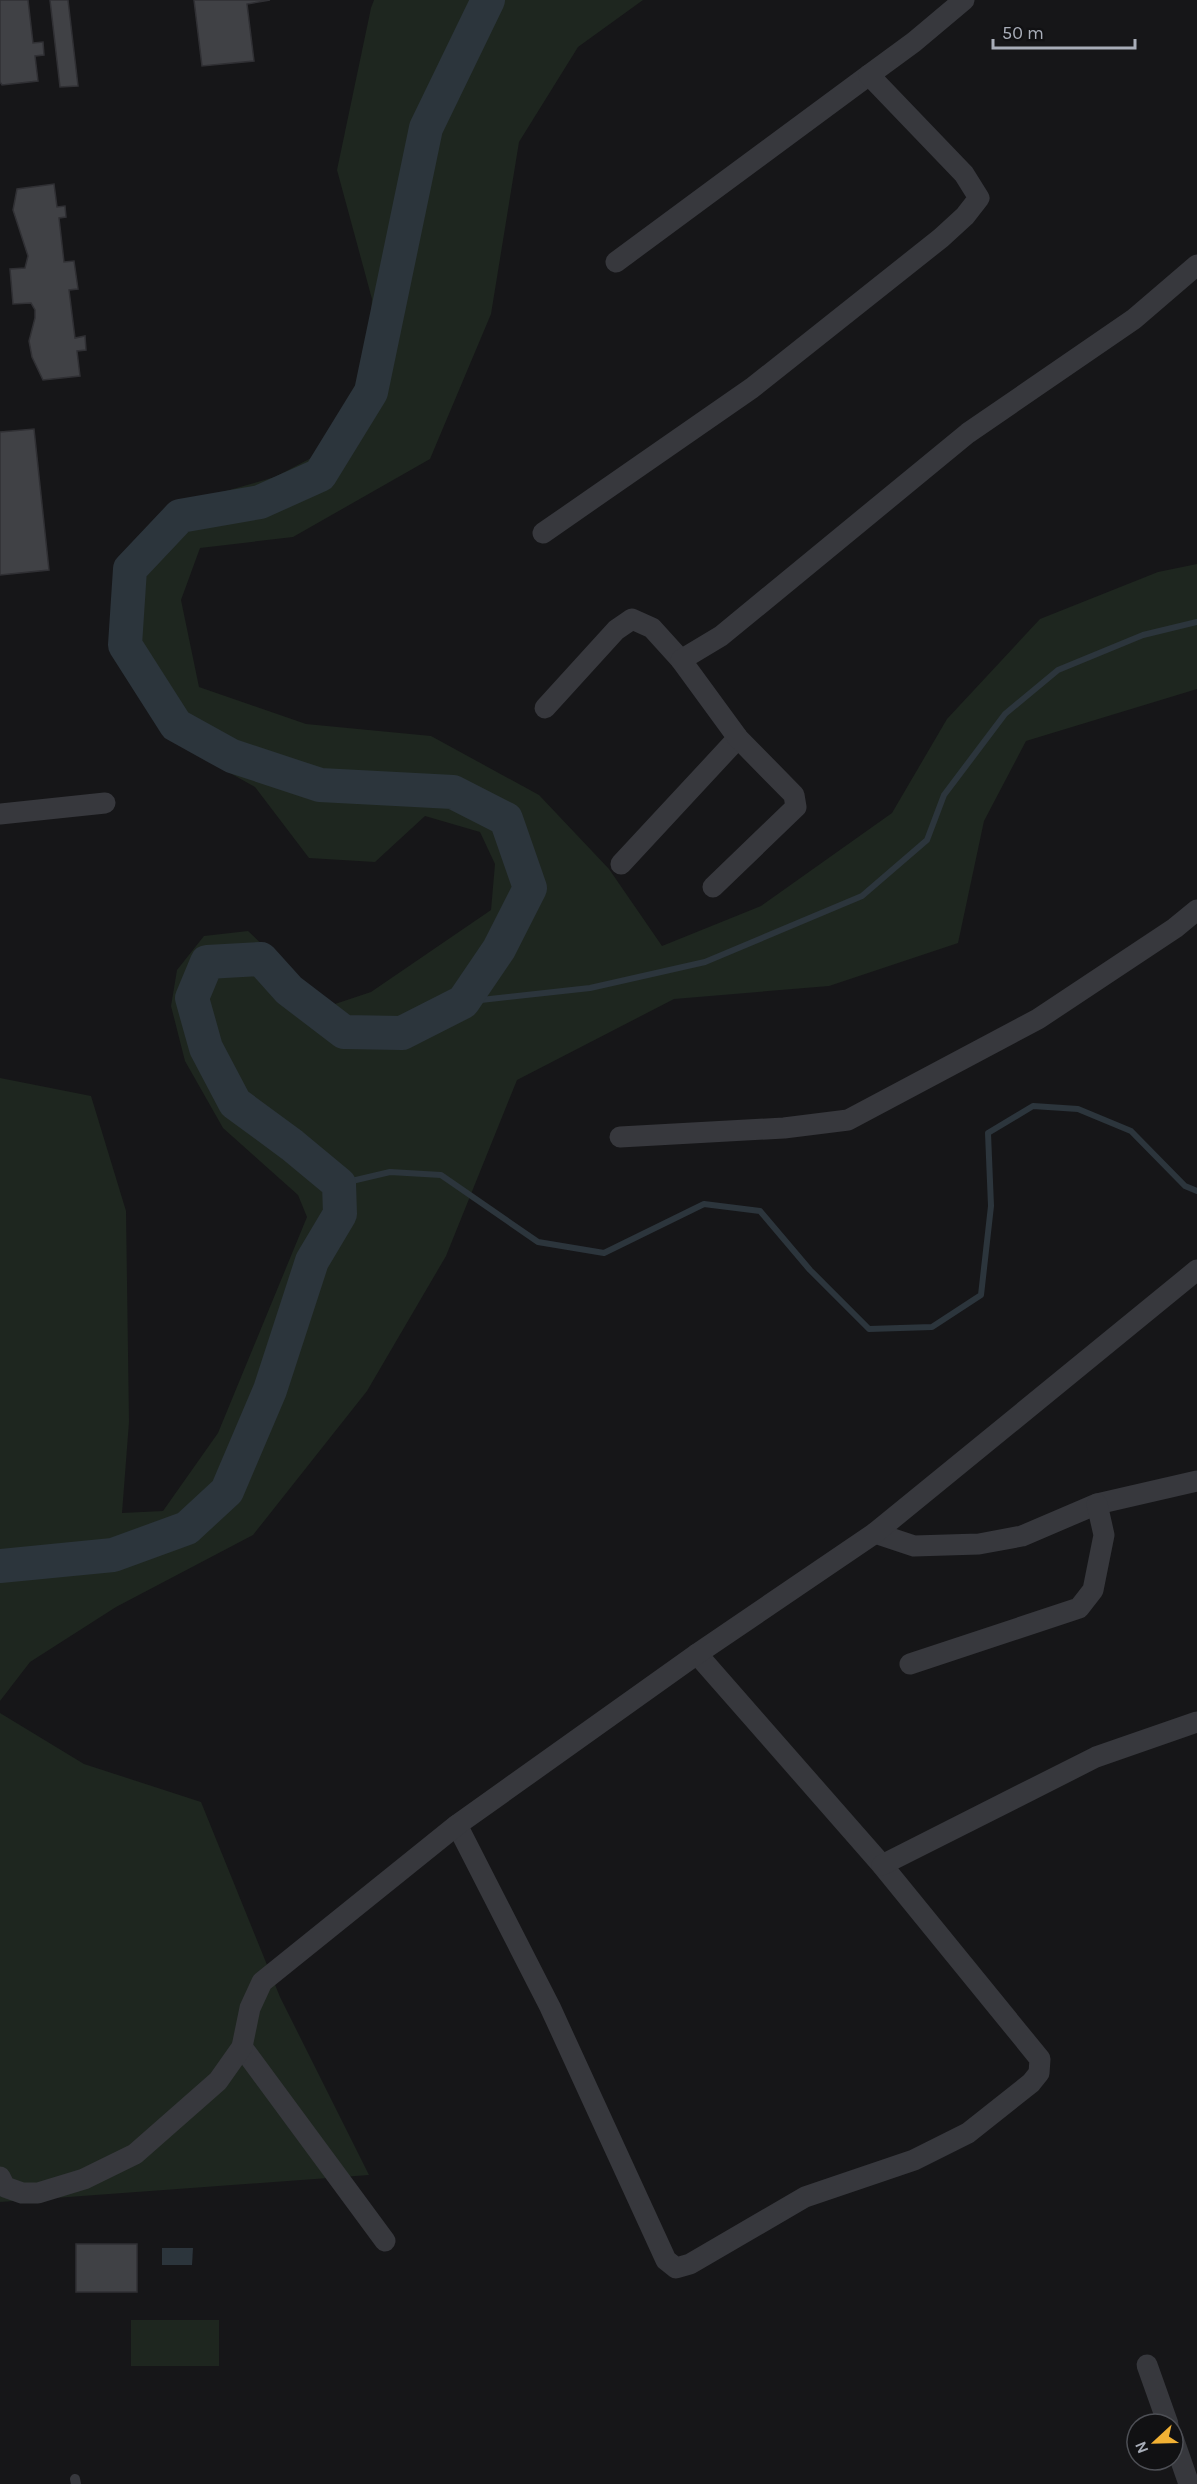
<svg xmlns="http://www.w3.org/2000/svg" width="1197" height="2484" font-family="Karla,sans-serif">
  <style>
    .green { fill: #1e261f }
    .water { fill: #2c353c }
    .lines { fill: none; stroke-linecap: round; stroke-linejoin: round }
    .stream { stroke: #2c353c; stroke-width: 6 }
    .river { stroke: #2c353c; stroke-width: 34 }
    .building { fill: #404145; stroke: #303034; stroke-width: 1.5 }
    .lane { stroke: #37383d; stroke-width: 10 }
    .street { stroke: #37383d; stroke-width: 21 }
  </style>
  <rect width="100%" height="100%" fill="#161618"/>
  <!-- green -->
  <g class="green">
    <polygon points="374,0 643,0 578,47 519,142 491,314 430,459 293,537 200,548 181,600 199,687 306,724 431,736 539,795 609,869 662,946 761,906 892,813 947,719 1040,619 1158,572 1197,564 1197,689 1026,741 984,821 958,943 829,986 674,999 517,1080 446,1256 367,1391 253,1535 116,1607 30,1662 0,1701 0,1078 91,1096 126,1211 129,1422 122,1513 163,1511 218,1433 307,1217 298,1195 223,1128 185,1061 171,1006 177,970 204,936 248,931 309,989 335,1004 371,992 491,910 495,864 480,832 425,816 375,862 309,858 255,787 189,750 151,717 119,658 115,567 166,508 275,477 334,446 366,386 372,299 337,170 371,8"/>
    <polygon points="0,1713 84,1764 201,1802 280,1997 369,2175 0,2202"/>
    <rect x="131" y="2320" width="88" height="46"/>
  </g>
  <!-- water -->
  <polygon class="water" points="162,2248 193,2248 192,2265 162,2265"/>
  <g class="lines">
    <!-- stream -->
    <g class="stream">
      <polyline points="463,1002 590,988 705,962 862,896 927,840 944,795 1005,714 1058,670 1143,635 1197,622"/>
      <polyline points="339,1184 390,1172 441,1175 538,1242 604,1253 704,1204 760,1211 810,1270 869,1329 932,1327 981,1295 991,1206 988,1133 1033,1106 1078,1109 1131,1131 1185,1186 1197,1191"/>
    </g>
    <!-- river -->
    <polyline class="river" points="0,1566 113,1555 187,1528 227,1491 270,1390 312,1261 340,1214 339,1184 292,1145 235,1103 206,1048 192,998 207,962 261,959 289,990 344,1032 402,1033 463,1002 499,949 530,888 506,819 453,792 320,785 232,756 176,725 125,645 130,569 180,516 260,502 320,475 371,392 426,128 488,0"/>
  </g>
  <!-- building -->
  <g class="building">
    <polygon points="0,0 28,0 33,43 43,42 44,55 35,56 38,81 2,85 0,82"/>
    <polygon points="50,0 68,0 78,86 60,87"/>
    <polygon points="194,0 270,0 247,4 254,61 202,66"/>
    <polygon points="54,184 57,207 65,206 66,217 59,218 64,262 74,261 78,289 69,290 75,338 85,336 86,350 77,351 80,376 43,380 32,357 29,341 35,318 35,310 31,303 13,304 10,269 25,268 28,256 13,210 17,189"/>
    <polygon points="34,429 49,570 0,575 0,432"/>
    <rect x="76" y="2244" width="61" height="48"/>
  </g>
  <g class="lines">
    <!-- lane -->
    <polyline class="lane" points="75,2479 76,2484"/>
    <!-- street -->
    <g class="street">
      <polyline points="616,262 869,75"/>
      <polyline points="543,533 752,388 941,238 965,216 979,198 964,174 869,75 914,42 964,0"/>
      <polyline points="545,708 616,630 632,619 652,628 681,660"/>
      <polyline points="0,814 105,803"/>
      <polyline points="621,864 738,738"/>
      <polyline points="713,887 796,807 794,795 738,738 681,660 721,636 968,433 1134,319 1197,265"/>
      <polyline points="620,1137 784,1128 848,1120 1038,1019 1175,928 1197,910"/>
      <polyline points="875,1533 914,1546 979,1544 1022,1536 1097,1504 1197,1481"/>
      <polyline points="910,1664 1079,1608 1093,1590 1104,1535 1097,1504"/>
      <polyline points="457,1825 550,2007 666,2260 676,2268 690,2264 805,2197 914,2160 968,2133 1031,2083 1039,2073 1040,2059 882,1865 697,1654"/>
      <polyline points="882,1865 1096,1757 1197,1722"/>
      <polyline points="242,2047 385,2241"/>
      <polyline points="0,2177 5,2187 22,2193 38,2193 84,2179 135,2154 218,2081 242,2047 250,2008 262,1982 457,1825 697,1654 875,1533 1197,1270"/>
      <polyline points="1147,2365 1168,2424"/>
      <polyline points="1173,2438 1189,2484"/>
    </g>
  </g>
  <!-- north arrow -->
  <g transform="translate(1155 2442) rotate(248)"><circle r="28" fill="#111113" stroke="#4d4f55" stroke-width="1.5"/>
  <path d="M0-4.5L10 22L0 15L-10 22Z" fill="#f2b134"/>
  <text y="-9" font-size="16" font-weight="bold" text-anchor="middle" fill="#a8adb8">N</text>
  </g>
  <!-- scale -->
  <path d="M993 39v9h142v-9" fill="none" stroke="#a8adb8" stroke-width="3"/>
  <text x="1002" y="39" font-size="18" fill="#a8adb8" stroke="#111113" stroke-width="4.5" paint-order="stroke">50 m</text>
</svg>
